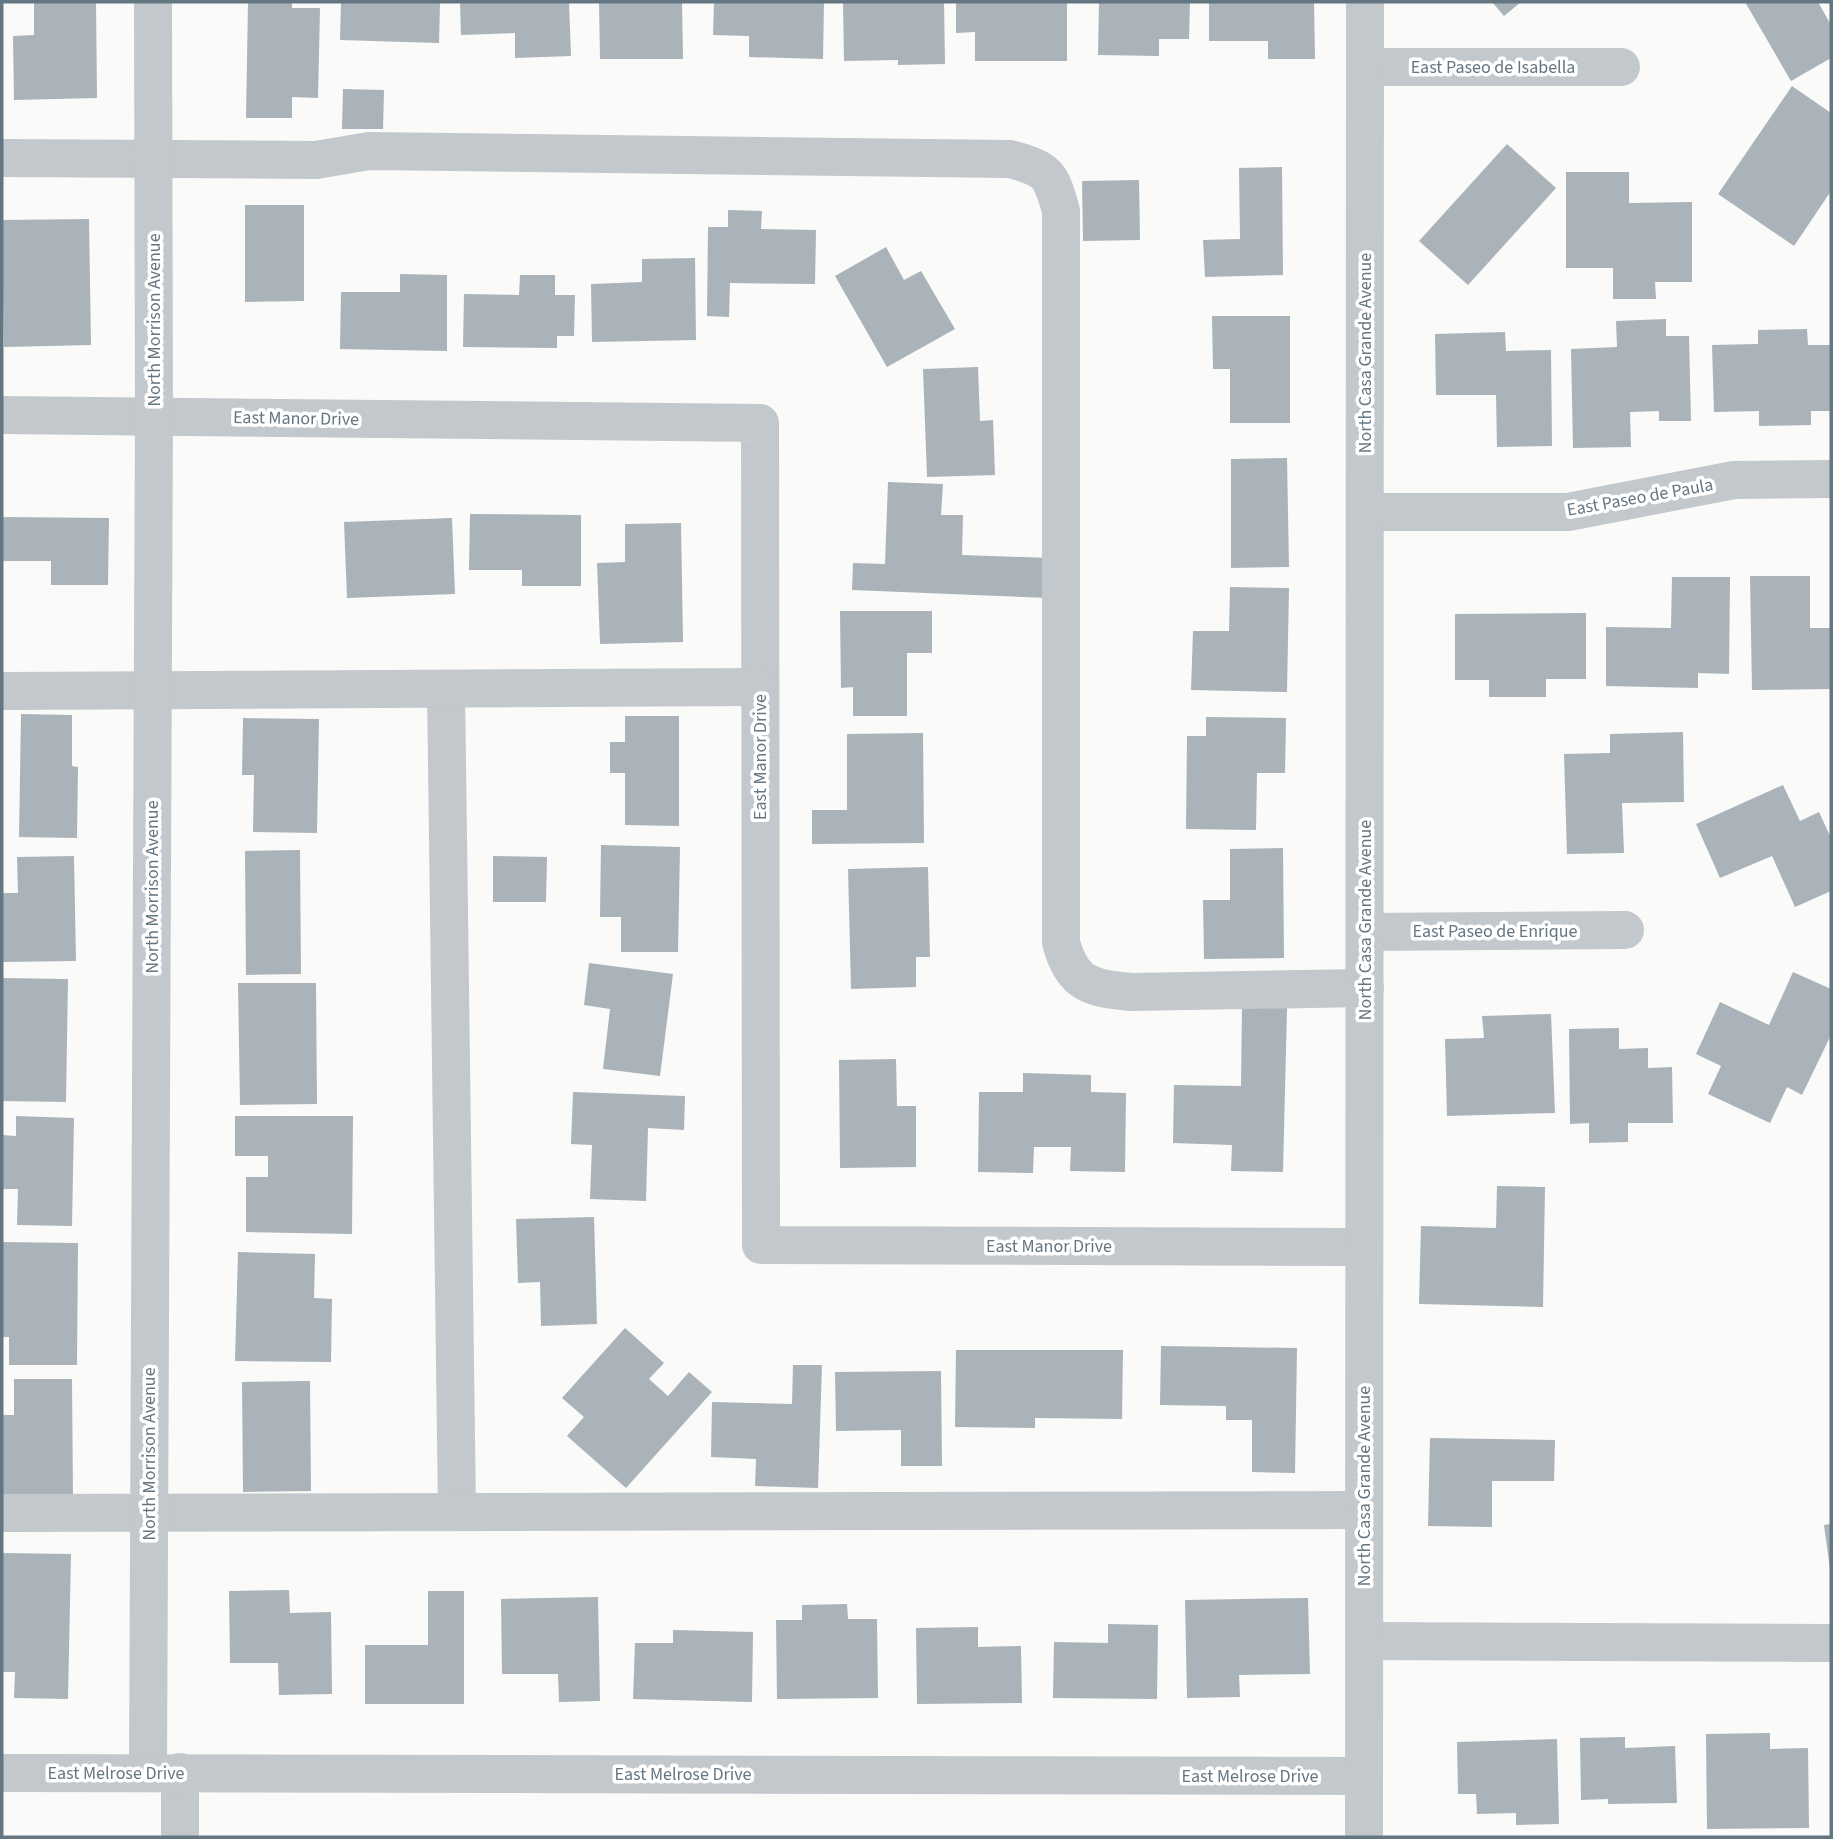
<svg xmlns="http://www.w3.org/2000/svg" width="1833" height="1839" font-family="'Source Sans 3',sans-serif">
  <style>
    .building { fill: #aab3b9 }
    .lines { fill: none; stroke-linecap: round; stroke-linejoin: round }
    .minor { stroke: #c3c8cc; stroke-width: 38 }
    .labels { text-anchor: middle; stroke-width: 7; stroke-linejoin: round; paint-order: stroke }
    .street-label { font-size: 18px; fill: #657683; stroke: #fff }
  </style>
  <rect width="100%" height="100%" fill="#fafaf8"/>
  <!-- building -->
  <g class="building">
    <polygon points="34,2 96,2 97,98 14,100 13,36 34,35"/>
    <polygon points="248,2 292,2 292,8 320,8 318,98 292,97 292,118 246,118"/>
    <polygon points="341,2 440,2 439,43 340,40"/>
    <polygon points="460,2 569,2 571,56 515,58 515,33 461,35"/>
    <polygon points="599,2 682,2 683,59 600,59"/>
    <polygon points="714,2 824,2 823,59 749,57 749,36 713,35"/>
    <polygon points="843,2 944,2 945,64 898,65 898,60 844,61"/>
    <polygon points="956,2 1067,2 1067,61 975,61 975,32 956,33"/>
    <polygon points="1099,2 1190,2 1189,39 1159,39 1159,56 1098,55"/>
    <polygon points="1209,2 1314,2 1315,59 1268,59 1268,41 1209,41"/>
    <polygon points="1492,2 1521,2 1504,16"/>
    <polygon points="1745,2 1818,2 1831,25 1831,58 1791,81"/>
    <polygon points="1792,86 1831,113 1831,191 1794,246 1718,194"/>
    <polygon points="343,89 384,90 383,129 342,129"/>
    <polygon points="1507,144 1556,188 1468,285 1419,241"/>
    <polygon points="1282,167 1283,275 1205,277 1203,240 1240,239 1239,168"/>
    <polygon points="1566,172 1629,172 1629,203 1692,202 1692,282 1655,282 1656,299 1613,299 1613,268 1566,268"/>
    <polygon points="1139,180 1140,240 1083,241 1082,181"/>
    <polygon points="245,205 304,205 304,301 245,302"/>
    <polygon points="728,210 762,211 761,229 816,230 815,284 730,283 729,317 707,316 708,227 728,227"/>
    <polygon points="89,219 91,345 4,347 2,220"/>
    <polygon points="886,247 904,280 921,271 955,329 887,367 835,276"/>
    <polygon points="695,258 696,340 592,342 591,284 642,282 642,259"/>
    <polygon points="400,274 447,275 447,351 340,349 341,292 400,292"/>
    <polygon points="520,275 555,275 555,295 575,295 574,336 557,336 557,348 463,347 464,294 519,295"/>
    <polygon points="1212,316 1290,316 1290,423 1230,423 1230,369 1213,369"/>
    <polygon points="1666,319 1666,336 1689,336 1691,421 1659,421 1659,411 1630,412 1631,447 1573,448 1571,349 1617,347 1616,321"/>
    <polygon points="1807,329 1808,345 1831,345 1831,411 1811,411 1811,425 1759,426 1759,411 1714,412 1712,345 1758,344 1758,330"/>
    <polygon points="1505,332 1506,351 1551,350 1552,446 1497,447 1496,395 1436,395 1435,334"/>
    <polygon points="978,367 980,421 993,420 995,475 927,477 923,369"/>
    <polygon points="1287,458 1289,567 1231,568 1231,459"/>
    <polygon points="888,482 943,484 941,515 963,515 962,555 1051,558 1050,598 852,590 853,563 885,564"/>
    <polygon points="470,514 581,515 581,586 522,586 522,570 469,570"/>
    <polygon points="2,517 109,518 108,585 51,585 51,561 2,561"/>
    <polygon points="452,518 455,594 347,598 344,522"/>
    <polygon points="681,523 683,642 600,644 597,563 625,562 625,524"/>
    <polygon points="1750,576 1810,576 1810,628 1831,628 1831,689 1752,690"/>
    <polygon points="1672,577 1730,577 1729,674 1698,673 1698,688 1606,686 1606,627 1671,628"/>
    <polygon points="1230,587 1289,588 1287,692 1191,690 1193,631 1229,631"/>
    <polygon points="840,611 932,611 932,653 907,653 907,716 853,716 853,687 841,688"/>
    <polygon points="1586,613 1586,679 1546,679 1546,697 1489,697 1489,680 1455,680 1455,614"/>
    <polygon points="21,714 72,715 72,766 78,767 77,838 19,837"/>
    <polygon points="625,716 679,716 679,826 625,825 625,773 610,773 610,742 625,742"/>
    <polygon points="1206,717 1286,718 1285,773 1257,773 1256,830 1186,829 1187,736 1206,736"/>
    <polygon points="243,718 319,719 317,833 253,832 254,775 242,775"/>
    <polygon points="1683,732 1684,802 1622,803 1624,853 1567,854 1564,754 1610,753 1610,734"/>
    <polygon points="923,733 924,843 812,844 812,810 847,810 847,734"/>
    <polygon points="1783,785 1800,821 1819,812 1831,838 1831,891 1795,907 1772,856 1720,878 1696,824"/>
    <polygon points="601,845 680,847 678,952 621,952 621,917 600,917"/>
    <polygon points="1283,848 1284,958 1204,959 1203,900 1230,900 1230,849"/>
    <polygon points="300,850 301,974 246,975 245,851"/>
    <polygon points="74,856 76,961 2,962 2,893 18,893 17,857"/>
    <polygon points="493,856 547,857 546,902 493,902"/>
    <polygon points="928,867 930,957 916,957 916,987 851,989 848,869"/>
    <polygon points="589,963 673,974 660,1076 603,1069 610,1009 584,1005"/>
    <polygon points="1793,972 1831,989 1831,1035 1802,1095 1787,1087 1770,1123 1708,1094 1721,1066 1696,1054 1720,1002 1769,1025"/>
    <polygon points="2,978 68,979 66,1102 2,1101"/>
    <polygon points="238,983 316,983 317,1104 240,1105"/>
    <polygon points="1242,1007 1287,1008 1283,1172 1231,1171 1232,1145 1173,1143 1174,1085 1241,1086"/>
    <polygon points="1551,1014 1555,1113 1447,1116 1445,1039 1484,1038 1482,1016"/>
    <polygon points="1619,1028 1619,1049 1648,1048 1648,1068 1672,1067 1673,1123 1628,1123 1628,1142 1589,1143 1589,1123 1570,1124 1569,1029"/>
    <polygon points="896,1059 897,1106 916,1106 916,1167 840,1168 839,1060"/>
    <polygon points="1023,1073 1091,1075 1091,1092 1126,1093 1125,1172 1070,1171 1071,1147 1034,1147 1033,1173 978,1172 979,1092 1023,1092"/>
    <polygon points="573,1092 685,1096 684,1130 648,1128 646,1201 590,1199 592,1145 571,1144"/>
    <polygon points="16,1116 74,1118 72,1226 17,1225 18,1189 2,1189 2,1135 16,1136"/>
    <polygon points="235,1116 353,1116 352,1234 246,1232 246,1177 268,1177 268,1156 235,1156"/>
    <polygon points="1497,1186 1545,1187 1543,1307 1419,1304 1421,1226 1496,1228"/>
    <polygon points="594,1217 597,1324 541,1326 540,1282 518,1283 516,1219"/>
    <polygon points="2,1242 78,1243 77,1365 9,1365 9,1337 2,1337"/>
    <polygon points="238,1252 315,1254 314,1298 332,1299 331,1362 235,1361"/>
    <polygon points="625,1328 664,1363 649,1379 668,1396 689,1372 712,1392 626,1488 567,1436 584,1417 562,1398"/>
    <polygon points="1161,1346 1297,1348 1295,1473 1252,1472 1252,1420 1226,1420 1226,1406 1160,1405"/>
    <polygon points="956,1350 1123,1350 1122,1419 1035,1418 1035,1428 955,1427"/>
    <polygon points="793,1365 822,1365 818,1488 755,1486 756,1459 711,1457 712,1402 792,1404"/>
    <polygon points="941,1371 942,1466 901,1466 901,1430 836,1431 835,1372"/>
    <polygon points="14,1379 72,1379 73,1499 2,1499 2,1415 14,1415"/>
    <polygon points="310,1381 311,1491 243,1492 242,1382"/>
    <polygon points="1430,1438 1555,1440 1554,1481 1492,1481 1492,1527 1428,1526"/>
    <polygon points="1831,1524 1831,1569 1830,1569 1824,1525"/>
    <polygon points="2,1553 71,1554 68,1699 14,1698 15,1672 2,1672"/>
    <polygon points="289,1590 290,1613 331,1612 332,1694 279,1695 278,1663 230,1663 229,1591"/>
    <polygon points="428,1591 464,1591 464,1704 365,1704 365,1645 428,1645"/>
    <polygon points="598,1597 600,1701 559,1702 558,1674 502,1674 501,1599"/>
    <polygon points="1308,1598 1310,1674 1239,1675 1240,1697 1187,1698 1185,1600"/>
    <polygon points="847,1604 848,1619 877,1619 878,1698 777,1699 776,1620 802,1620 802,1605"/>
    <polygon points="1108,1624 1158,1625 1157,1699 1053,1698 1054,1642 1108,1643"/>
    <polygon points="978,1627 978,1647 1021,1646 1022,1703 917,1704 916,1628"/>
    <polygon points="673,1630 753,1632 752,1702 633,1699 635,1643 673,1643"/>
    <polygon points="1770,1733 1770,1749 1808,1748 1809,1828 1707,1829 1706,1734"/>
    <polygon points="1625,1737 1625,1748 1675,1746 1677,1803 1608,1804 1608,1799 1581,1800 1580,1738"/>
    <polygon points="1557,1739 1559,1824 1516,1825 1516,1813 1477,1814 1476,1794 1458,1794 1457,1742"/>
  </g>
  <g class="lines">
    <!-- minor -->
    <g class="minor">
      <polyline points="1365,67 1621,67"/>
      <path d="M2,158L316,160L369,151L1010,159C1048,169 1051,174 1061,211V942C1072,985 1091,988 1131,992L1365,988"/>
      <polyline points="2,415 760,423 761,1245 1364,1247"/>
      <polyline points="1365,512 1568,512 1734,480 1831,479"/>
      <polyline points="446,689 457,1512"/>
      <polyline points="2,691 760,687"/>
      <polyline points="1365,932 1625,930"/>
      <polyline points="2,1513 1364,1510"/>
      <polyline points="1364,1641 1831,1643"/>
      <polyline points="148,1772 154,416 153,2"/>
      <polyline points="180,1772 180,1837"/>
      <polyline points="2,1773 1364,1776"/>
      <polyline points="1364,1837 1365,2"/>
    </g>
  </g>
  <g class="labels">
    <!-- street labels -->
    <g class="street-label">
      <text x="1493" y="73">East Paseo de Isabella</text>
      <text transform="translate(154 320) rotate(-90)" y="6">North Morrison Avenue</text>
      <text transform="translate(1365 353) rotate(-90)" y="6">North Casa Grande Avenue</text>
      <text transform="translate(296 418) rotate(1)" y="6">East Manor Drive</text>
      <text transform="translate(1640 497) rotate(-10)" y="6">East Paseo de Paula</text>
      <text transform="translate(760 757) rotate(-90)" y="6">East Manor Drive</text>
      <text transform="translate(152 887) rotate(-90)" y="6">North Morrison Avenue</text>
      <text transform="translate(1365 920) rotate(-90)" y="6">North Casa Grande Avenue</text>
      <text x="1495" y="937">East Paseo de Enrique</text>
      <text x="1049" y="1252">East Manor Drive</text>
      <text transform="translate(149 1454) rotate(-90)" y="6">North Morrison Avenue</text>
      <text transform="translate(1364 1486) rotate(-90)" y="6">North Casa Grande Avenue</text>
      <text x="116" y="1779">East Melrose Drive</text>
      <text x="683" y="1780">East Melrose Drive</text>
      <text x="1250" y="1782">East Melrose Drive</text>
    </g>
  </g>
  <!-- border -->
  <rect width="1833" height="1839" fill="none" stroke="#657683" stroke-width="7"/>
</svg>
